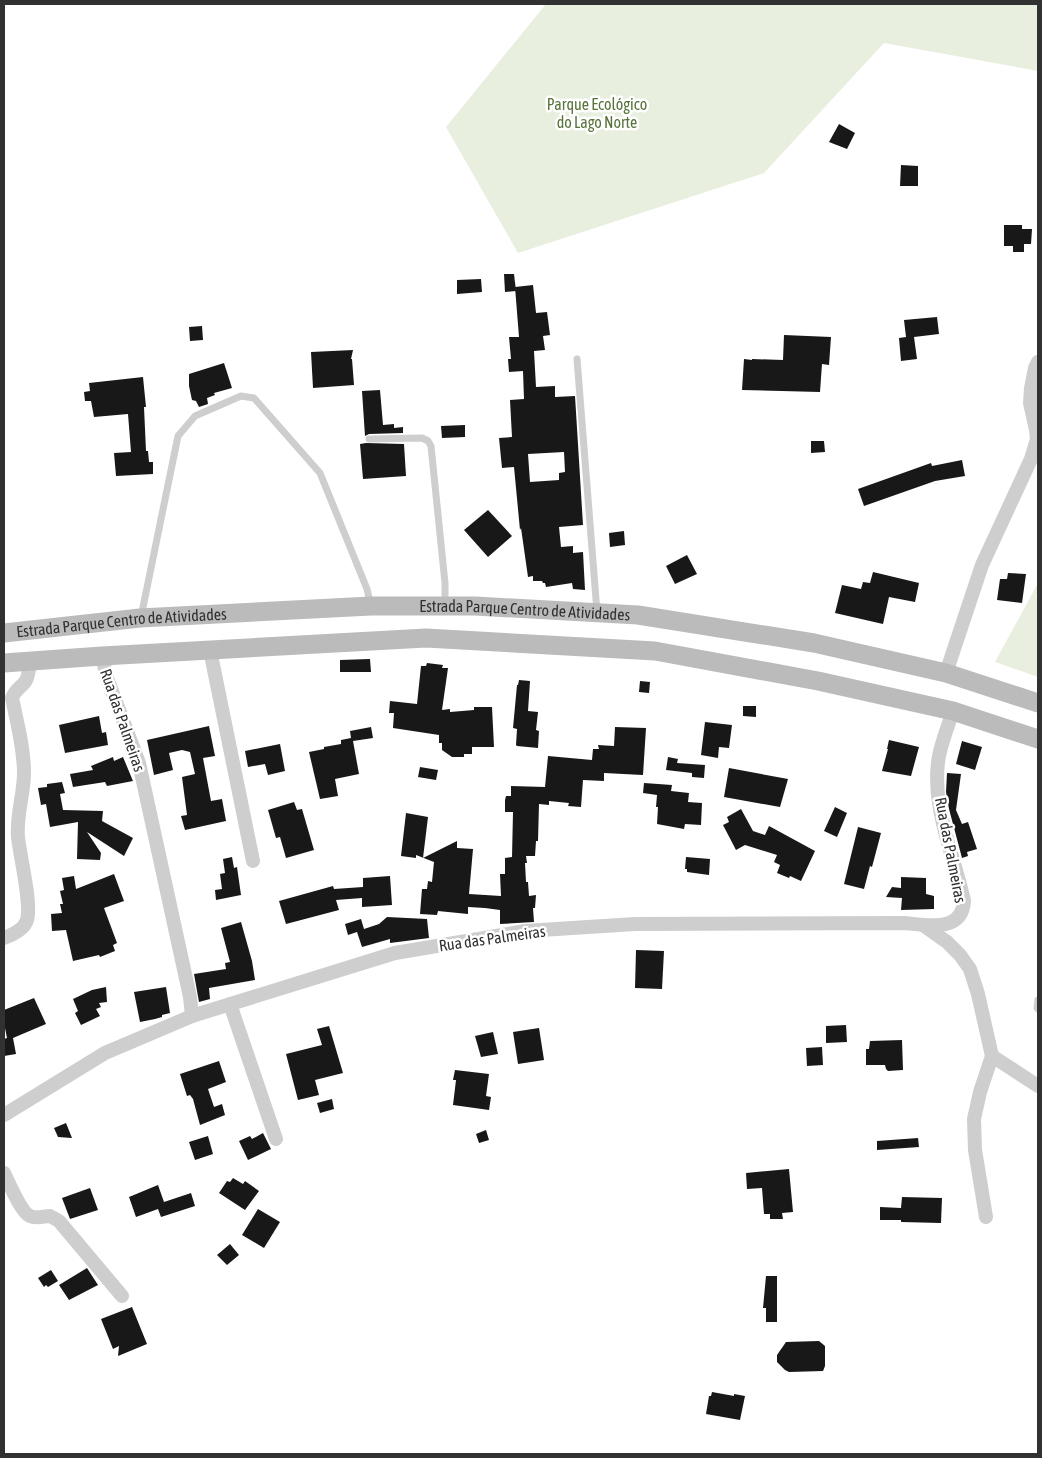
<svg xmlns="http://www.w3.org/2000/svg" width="1042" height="1458" font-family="'Asap Condensed',sans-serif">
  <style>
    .green { fill: #e8efdf }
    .building { fill: #181818; fill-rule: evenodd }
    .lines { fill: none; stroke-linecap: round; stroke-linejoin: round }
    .service { stroke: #cecece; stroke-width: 7 }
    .minor { stroke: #cecece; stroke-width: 14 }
    .secondary { stroke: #bbb; stroke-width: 19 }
    .labels { text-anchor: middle; stroke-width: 5; stroke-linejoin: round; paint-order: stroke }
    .park-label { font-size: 16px; fill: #57723a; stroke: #fff }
    .street-label { font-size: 16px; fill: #313131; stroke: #fff }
  </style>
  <rect width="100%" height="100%" fill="#fff"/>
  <!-- green -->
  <g class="green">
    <polygon points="546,4 1038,4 1038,71 884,43 764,173 518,253 446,127"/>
    <polygon points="1038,583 1038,677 995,662"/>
  </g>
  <!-- building -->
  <g class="building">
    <polygon points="839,124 855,133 847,149 829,142"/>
    <polygon points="901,165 918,166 918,186 900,186"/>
    <polygon points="1004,225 1022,225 1022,229 1032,229 1031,244 1024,244 1024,252 1013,252 1013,246 1004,246"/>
    <polygon points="504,274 514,274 516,291 505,292"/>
    <polygon points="481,279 482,292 457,294 457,280"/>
    <path d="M533,285L536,313L547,312L550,335L543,336L545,350L534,351L536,387L555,386V397L575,396L583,525L559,527L561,547L573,546V553L583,552L585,590L573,589L572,583L546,587L545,583H543L542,581H533V576L528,577L521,528L520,530L514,467L502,468L499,438L512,437L510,400L524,399L523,371L509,372L508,359H511L509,337H519L515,287ZM564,452L565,472L559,473V480L530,482L528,454Z"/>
    <polygon points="937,317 939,334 914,337 917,359 901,361 899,338 906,337 904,320"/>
    <polygon points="202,326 203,340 190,341 189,327"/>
    <polygon points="784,335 831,337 829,365 822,364 820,392 742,390 744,359 752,360 752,359 783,360"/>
    <polygon points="353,350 351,359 352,359 354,385 313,388 311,352"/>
    <polygon points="224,363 232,388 214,393 215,395 207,398 208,404 199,407 196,401 192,400 189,386 189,374"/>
    <polygon points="143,377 146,407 144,407 146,451 148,451 149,462 153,462 153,474 116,476 114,453 131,452 128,414 94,417 91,401 85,401 84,392 90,391 89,383"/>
    <polygon points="380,390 383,425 394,424 394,428 403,427 403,433 369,434 365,436 362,391"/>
    <polygon points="465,425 465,437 442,438 441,426"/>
    <polygon points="811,441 824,441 825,452 811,453"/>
    <polygon points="366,443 404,444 406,476 363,479 360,444"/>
    <polygon points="962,460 965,476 935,481 864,506 858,489 931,463 932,466"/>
    <polygon points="488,510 512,536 488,557 464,530"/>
    <polygon points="624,531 625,545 610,547 609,533"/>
    <polygon points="687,555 697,574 675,584 666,566"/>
    <polygon points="873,572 919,583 915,602 889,597 883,624 835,613 842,585 861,589 863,582 870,583"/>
    <polygon points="1008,573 1026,574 1022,603 997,600 1000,579 1007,579"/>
    <polygon points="370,659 371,672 340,672 340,660"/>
    <polygon points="427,663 443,665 442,668 448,668 442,710 450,709 450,712 474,710 474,707 492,707 494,747 472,747 472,754 464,754 464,757 452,757 442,750 442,743 439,743 439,735 393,728 394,713 389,713 390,701 417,704 421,666 426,666"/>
    <polygon points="519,680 530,681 528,711 538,712 536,730 539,731 538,748 517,746 516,745 517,729 513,728 517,685 518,685"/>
    <polygon points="640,681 650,682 649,693 639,692"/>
    <polygon points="743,706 756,706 756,717 743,716"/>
    <polygon points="99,716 102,733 106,732 108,745 65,753 59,725"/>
    <polygon points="705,722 732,725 729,748 719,747 718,758 701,755"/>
    <polygon points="209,726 215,756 203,758 211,801 222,799 226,821 185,830 181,816 187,815 182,777 195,774 190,752 182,750 169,753 173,770 154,775 147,740"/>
    <polygon points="371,727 373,738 353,741 359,774 335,779 338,796 320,799 309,752 324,749 324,747 341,744 341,740 351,738 350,731"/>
    <polygon points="615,727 646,728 643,775 604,773 604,781 583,780 581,807 568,806 569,803 549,801 549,805 539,804 538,841 536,841 535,856 526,856 527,863 525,863 526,882 528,882 529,896 536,895 535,908 533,908 534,922 500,924 500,910 485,908 468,907 468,914 438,911 437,915 420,914 422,889 427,889 428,881 432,882 434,862 416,855 416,858 401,856 406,813 428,817 423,858 457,841 457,848 473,849 469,894 501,896 500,874 505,874 505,858 512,857 513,812 505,812 505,800 506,796 511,796 511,786 545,787 548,756 592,760 593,749 599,749 598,745 614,746"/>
    <polygon points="889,740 919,747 911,776 882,771 888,749 887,749"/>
    <polygon points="962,741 982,747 975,770 956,764"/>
    <polygon points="280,744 285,771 268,775 265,764 248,767 245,751"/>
    <polygon points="113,757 114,761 123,757 133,781 107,786 105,782 73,787 70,774 93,770 91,766"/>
    <polygon points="668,757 678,759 677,763 705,765 704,778 692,777 692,773 666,770"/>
    <polygon points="420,767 438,770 436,780 418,777"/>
    <polygon points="729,768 788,779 780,807 724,797"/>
    <polygon points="947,773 961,774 956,810 962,824 968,822 977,849 967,852 968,856 962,858 949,809 946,792"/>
    <polygon points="62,782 65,793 60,794 63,810 103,811 102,821 133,838 124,856 87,832 101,853 100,860 77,859 78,822 50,827 46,804 41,805 38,788 47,787 47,784"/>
    <polygon points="644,783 672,785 671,791 689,793 688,802 702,803 701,825 685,824 684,829 657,824 658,807 656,807 657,795 643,793"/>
    <polygon points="294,802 297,810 302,809 314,850 286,858 280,837 276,838 268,810"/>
    <polygon points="835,807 847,813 837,837 824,831"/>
    <polygon points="741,809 753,831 765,835 769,826 815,851 801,881 790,876 789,878 777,873 780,865 774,862 777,855 745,845 736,850 723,825 729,822 727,817"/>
    <polygon points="858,827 881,833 872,867 870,866 864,889 844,884"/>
    <polygon points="232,857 234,868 237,867 241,895 216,900 215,890 222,889 220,874 225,873 223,859"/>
    <polygon points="686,857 710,859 709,875 687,872 687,869 685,869"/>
    <polygon points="114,874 124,901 104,908 117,943 113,945 115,951 100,957 99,955 73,961 66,930 52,931 51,914 62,913 60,904 63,904 60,891 64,890 62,878 74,876 76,889"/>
    <polygon points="390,876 392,905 362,907 362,898 336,900 339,910 286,924 279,901 333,886 334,889 363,887 363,878"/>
    <polygon points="901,877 926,878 926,894 934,896 934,909 901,910 902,898 886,897 892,887 901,888"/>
    <polygon points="387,917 427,919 429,938 390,943 390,939 362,947 357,932 348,935 345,924 361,919 364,929 379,924"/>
    <polygon points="241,922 252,961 255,980 209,988 210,999 199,1002 194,974 226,969 225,963 230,962 221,928"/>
    <polygon points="636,950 664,951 662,989 635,988"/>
    <polygon points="106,987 107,1002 99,1003 101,1007 96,1009 100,1016 81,1025 75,1013 78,1011 73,999 92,990"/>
    <polygon points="166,987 170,1013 162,1015 162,1017 155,1019 140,1022 134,992"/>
    <polygon points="34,998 46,1024 13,1038 16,1054 4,1056 4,1039 7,1038 4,1023 4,1010"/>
    <polygon points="846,1025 847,1042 826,1043 826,1026"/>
    <polygon points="329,1026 343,1073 315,1080 319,1095 298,1100 286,1054 322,1045 317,1029"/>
    <polygon points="539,1028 544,1060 518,1064 513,1032"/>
    <polygon points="493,1032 498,1054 481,1057 475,1036"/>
    <polygon points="902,1040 903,1070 888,1071 886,1069 885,1065 866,1065 866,1049 869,1049 870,1041"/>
    <polygon points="822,1047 823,1065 807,1066 806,1048"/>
    <polygon points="219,1061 226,1082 208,1089 214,1107 222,1104 225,1115 200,1125 193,1099 190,1095 187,1096 180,1074"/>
    <polygon points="455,1070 489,1074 486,1096 491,1097 489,1110 453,1105 456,1080 453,1080"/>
    <polygon points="332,1099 334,1109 320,1113 317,1103"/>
    <polygon points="66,1123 72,1138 58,1137 54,1128"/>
    <polygon points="486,1130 489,1140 479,1143 476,1134"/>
    <polygon points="263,1133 271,1149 248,1160 239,1141 250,1136 252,1139"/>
    <polygon points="208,1136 213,1154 195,1160 189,1142"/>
    <polygon points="918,1138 919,1147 877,1150 877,1141"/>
    <polygon points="789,1169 793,1212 782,1213 783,1219 770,1219 770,1214 764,1214 762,1188 747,1189 746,1173"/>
    <polygon points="233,1178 243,1184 245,1181 259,1191 245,1210 219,1193 227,1181 230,1182"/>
    <polygon points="158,1185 164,1202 191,1193 195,1206 161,1217 158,1209 136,1217 129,1197"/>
    <polygon points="90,1188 98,1210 70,1219 62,1198"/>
    <polygon points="902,1197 942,1198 941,1223 901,1222 901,1220 880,1220 880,1207 901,1208"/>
    <polygon points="258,1209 280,1222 264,1248 242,1235"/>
    <polygon points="230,1244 239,1255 227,1265 217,1255"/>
    <polygon points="87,1268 98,1285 69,1300 59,1285"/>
    <polygon points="51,1270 58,1281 48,1287 46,1285 44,1287 38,1278"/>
    <polygon points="766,1276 777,1276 777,1322 766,1322 766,1308 763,1308"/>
    <polygon points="132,1307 147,1344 118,1356 119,1346 113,1349 101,1319"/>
    <polygon points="819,1341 825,1346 825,1366 823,1371 789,1372 785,1370 777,1362 777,1355 786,1342"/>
    <polygon points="712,1392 734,1396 734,1394 745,1396 740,1420 706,1414 709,1396 711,1396"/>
  </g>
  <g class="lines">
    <!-- service -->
    <g class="service">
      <polyline points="577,359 597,612"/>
      <polyline points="369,439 422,438 428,441 431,446 445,583 445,606"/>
      <polyline points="141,617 178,436 195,416 241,396 254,398 320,473 367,589 371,606"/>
      <polyline points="1038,1000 1037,1008 1038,1009"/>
    </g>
    <!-- minor -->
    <g class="minor">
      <polyline points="210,650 253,861"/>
      <polyline points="102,656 107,678 139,763 190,997 192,1016"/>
      <polyline points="946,673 982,565 1031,459 1037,439 1036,430 1030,403 1031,388 1035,368 1038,362"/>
      <polyline points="923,925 947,942 960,955 970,969 978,994 992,1056 980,1092 974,1119 975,1150 986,1217"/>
      <path d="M4,938C12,935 24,930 27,920C32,904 20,857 18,837C16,816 24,794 24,773C24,748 17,722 12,698C15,690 20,688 25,682C29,677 29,668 30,661"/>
      <polyline points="230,1004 276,1139"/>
      <polyline points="992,1056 1038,1086"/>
      <path d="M4,1115L105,1053L192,1016L395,953L525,931L635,924L904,923C927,925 962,933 964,901C954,854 930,805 939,756C942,741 948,726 953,711"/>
      <path d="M4,1173C9,1183 21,1212 30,1216C36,1219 44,1216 50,1216L59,1221L122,1296"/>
    </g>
    <!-- secondary -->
    <g class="secondary">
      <path id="s1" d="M4,633L140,618L371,606H475L638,615L814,643L946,673L1038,703"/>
      <polyline points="4,663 102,656 426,638 655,651 818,681 953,711 1038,739"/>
    </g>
  </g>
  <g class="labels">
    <!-- park labels -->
    <g class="park-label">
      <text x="597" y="110">Parque Ecológico<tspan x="597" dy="18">do Lago Norte</tspan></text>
    </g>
    <!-- street labels -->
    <g class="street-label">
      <text dy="6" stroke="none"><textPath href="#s1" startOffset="522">Estrada Parque Centro de Atividades</textPath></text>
      <text dy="6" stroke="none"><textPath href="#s1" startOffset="118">Estrada Parque Centro de Atividades</textPath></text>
      <text transform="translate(123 720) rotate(71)" y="6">Rua das Palmeiras</text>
      <text transform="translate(951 850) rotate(79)" y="6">Rua das Palmeiras</text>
      <text transform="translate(492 938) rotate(-8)" y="6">Rua das Palmeiras</text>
    </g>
  </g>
  <!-- border -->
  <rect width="1042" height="1458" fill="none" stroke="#313131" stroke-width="10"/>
</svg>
